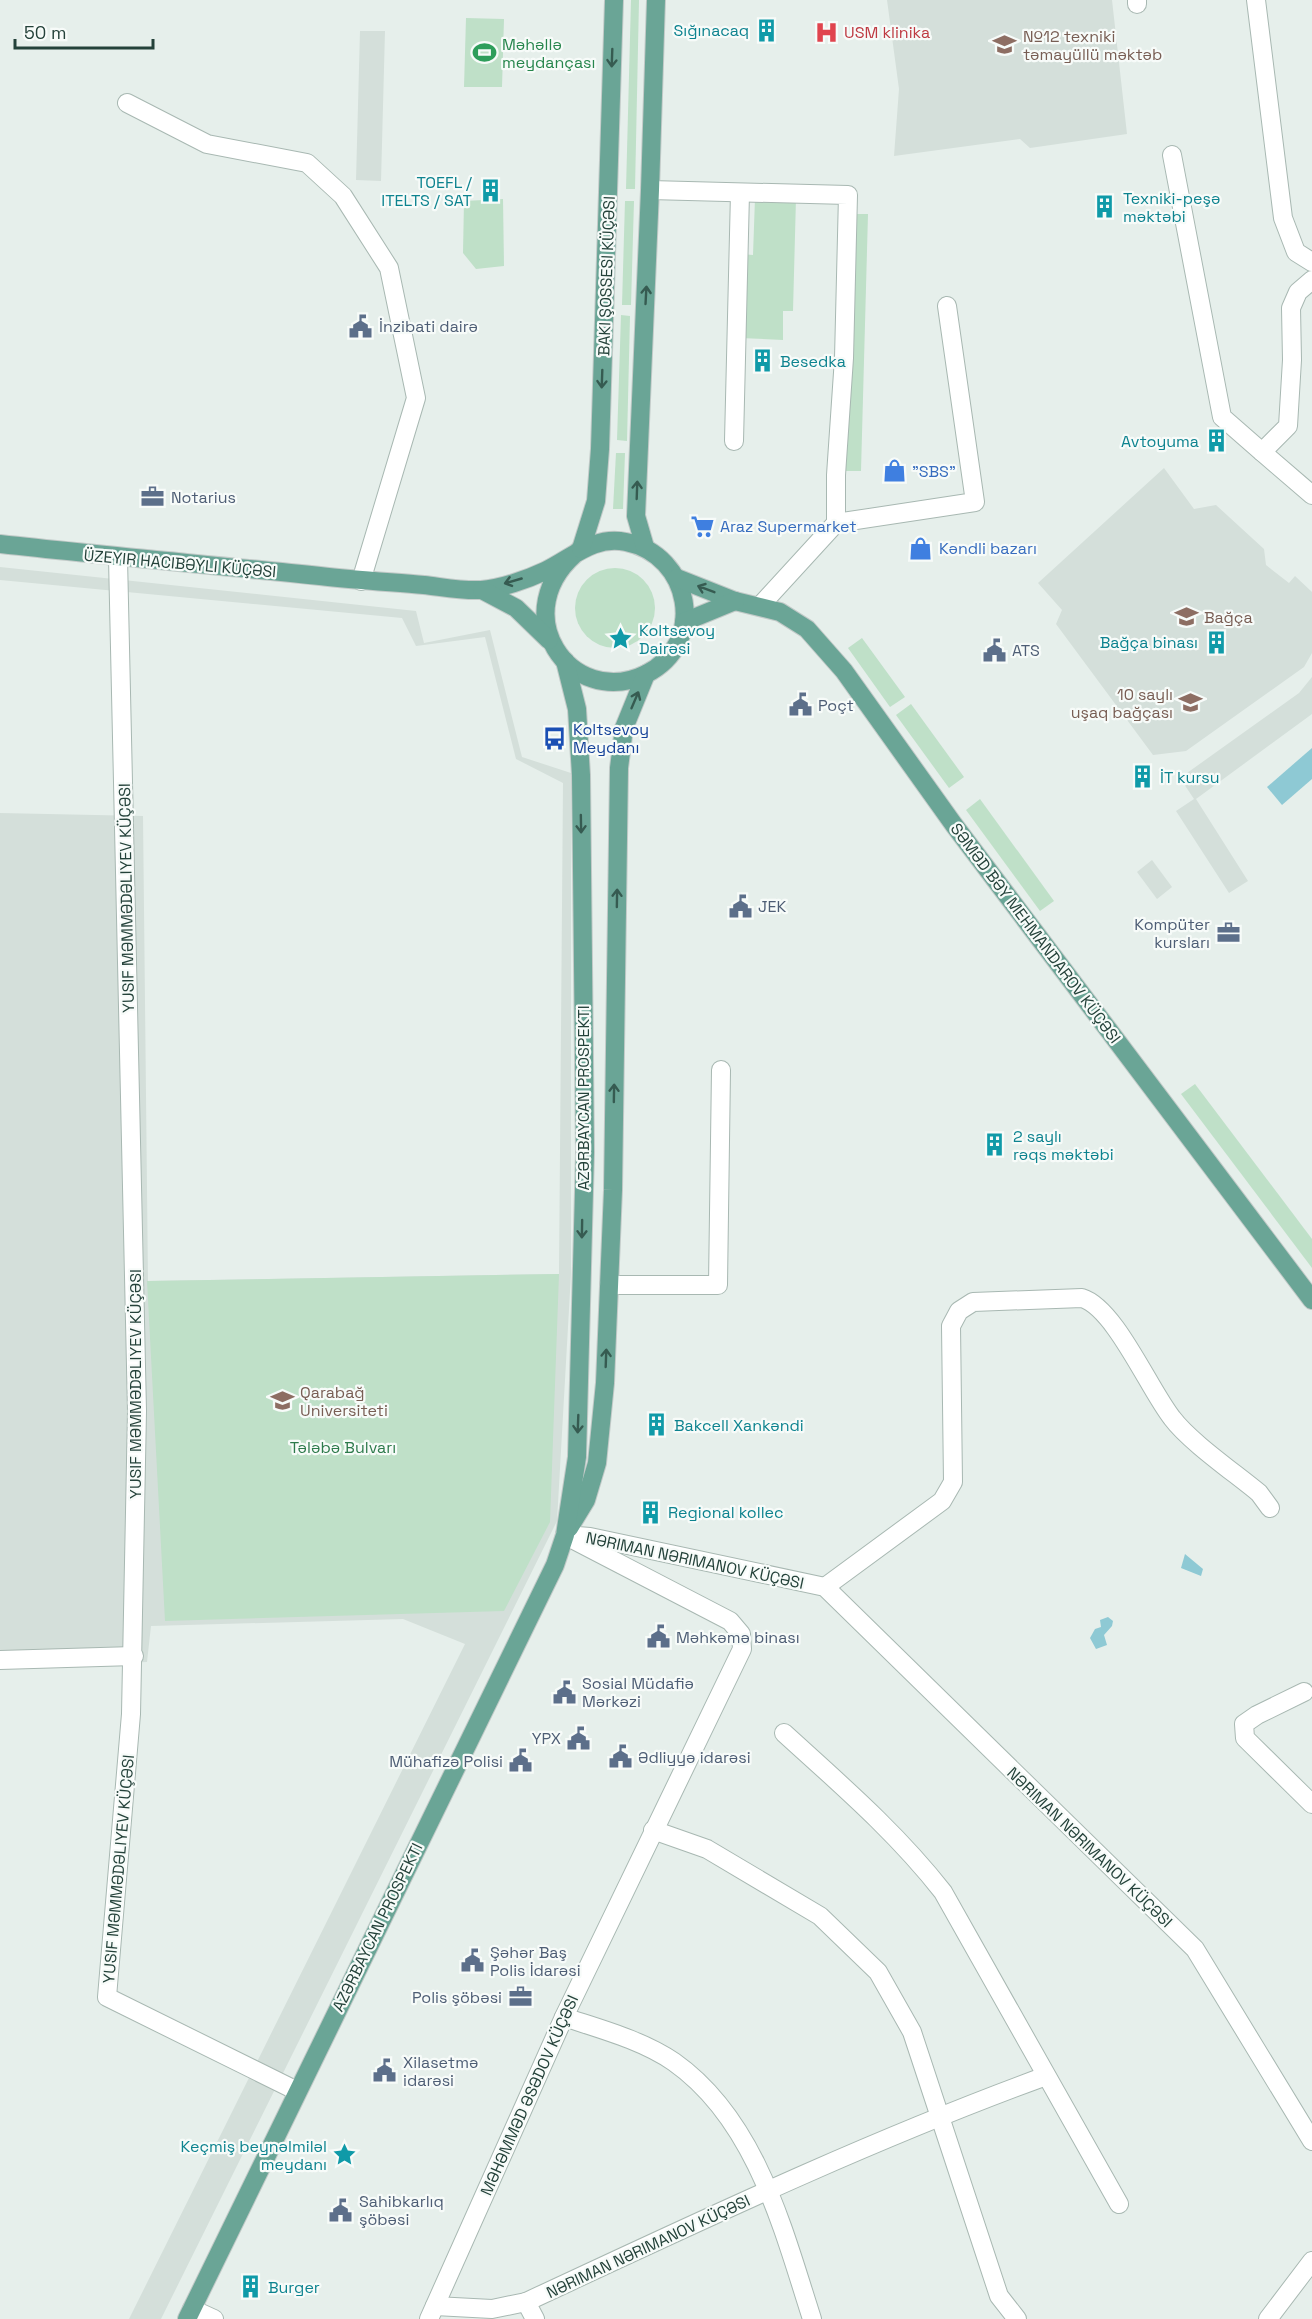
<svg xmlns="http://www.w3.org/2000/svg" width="1312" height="2319" font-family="'Space Grotesk',sans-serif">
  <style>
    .built { fill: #d4dfda }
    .green { fill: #bfe0c8 }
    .water { fill: #8ec9d4 }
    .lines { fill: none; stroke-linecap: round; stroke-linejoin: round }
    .minor-casing { stroke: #a8b8b2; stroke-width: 20 }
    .major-casing { stroke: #c2cac8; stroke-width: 20 }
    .minor { stroke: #fff; stroke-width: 18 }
    .major { stroke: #6aa596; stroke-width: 18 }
    .oneway { stroke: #365b51 }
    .labels { text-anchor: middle; stroke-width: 4.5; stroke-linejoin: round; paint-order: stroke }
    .culture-label { font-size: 16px; fill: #0d838f; stroke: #f7fbf9; text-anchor: start }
    .health-label { font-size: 16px; fill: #be3a42; stroke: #f7fbf9; text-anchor: start }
    .education-label { font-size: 16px; fill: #785e54; stroke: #f7fbf9; text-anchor: start }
    .leisure-label { font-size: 16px; fill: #27864d; stroke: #f7fbf9; text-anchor: start }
    .street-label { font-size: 16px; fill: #24423a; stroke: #f7fbf9 }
    .service-label { font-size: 16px; fill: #4e5e75; stroke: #f7fbf9; text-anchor: start }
    .shop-label { font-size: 16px; fill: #366cbe; stroke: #f7fbf9; text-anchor: start }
    .transit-label { font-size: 16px; fill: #164399; stroke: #f7fbf9; text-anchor: start }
    .park-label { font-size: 16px; fill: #2d7a4b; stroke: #f7fbf9 }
  </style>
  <rect width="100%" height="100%" fill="#e6efeb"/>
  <!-- built -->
  <g class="built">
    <polygon points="887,0 1112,0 1127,134 1030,148 1020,139 894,156 899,89"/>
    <polygon points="360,31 385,31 381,181 356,180"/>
    <polygon points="1164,468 1194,509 1216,505 1264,549 1266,565 1289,583 1295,576 1312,592 1312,653 1304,667 1186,751 1153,755 1056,624 1062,610 1038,583"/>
    <polygon points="0,567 416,611 424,643 490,630 522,757 571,773 571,1274 557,1521 161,2319 129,2319 465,1644 403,1619 151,1626 147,1662 0,1669 0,813 143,816 148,1281 559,1274 563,783 516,759 485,637 416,646 402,618 0,580"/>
    <polygon points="1312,677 1312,714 1196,799 1248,881 1229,893 1176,811 1194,799 1180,778 1299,693"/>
    <polygon points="1152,860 1172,887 1157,899 1137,872"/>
  </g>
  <!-- green -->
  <g class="green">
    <polygon points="631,0 639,0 635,189 626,189"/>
    <polygon points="466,18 504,19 502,87 464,87"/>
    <polygon points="755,198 796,198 793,311 783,311 783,340 740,338 741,254 753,255"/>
    <polygon points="503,199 504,266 476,269 463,253 464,201"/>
    <polygon points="625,201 634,201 631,305 622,305"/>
    <polygon points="852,214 868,214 861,471 845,471"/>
    <polygon points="621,315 630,316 627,441 617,440"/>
    <polygon points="616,453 625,453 623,509 613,509"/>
    <circle cx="615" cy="608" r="40"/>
    <polygon points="862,638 905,697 890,707 848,648"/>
    <polygon points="911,704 964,777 949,788 896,715"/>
    <polygon points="980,799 1054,901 1040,911 966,810"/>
    <polygon points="1195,1084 1312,1239 1312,1268 1181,1094"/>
    <polygon points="559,1274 550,1522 504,1611 165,1621 147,1281"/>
  </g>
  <!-- water -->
  <g class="water">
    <polygon points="1312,748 1312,779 1282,805 1267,787"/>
    <polygon points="1185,1554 1203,1569 1201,1576 1181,1568"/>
    <polygon points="1108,1617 1113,1621 1112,1626 1104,1635 1107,1645 1096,1649 1090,1638 1095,1629 1101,1627 1100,1620"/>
  </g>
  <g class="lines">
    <defs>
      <g id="minor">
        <polyline points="1256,0 1283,218 1296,252 1312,262"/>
        <polyline points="1137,4 1137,0"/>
        <polyline points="127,103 207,144 307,163 343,196 389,268 416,398 361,581"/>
        <polyline points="1172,155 1222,417 1262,452"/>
        <polyline points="650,190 848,195 844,358 836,475 836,523"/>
        <polyline points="1312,280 1298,292 1291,308 1292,360 1288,426 1262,452 1312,495"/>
        <polyline points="734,441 740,193"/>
        <polyline points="118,558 137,1411 131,1714 107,1997 297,2091"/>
        <polyline points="760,606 836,523 975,502 947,306"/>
        <polyline points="609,1285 718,1285 721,1070"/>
        <polyline points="565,1535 590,1537 825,1587 1195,1949 1312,2141"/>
        <path d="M825,1587L942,1501L953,1482L951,1326L959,1311L973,1302L1082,1298C1115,1308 1149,1389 1172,1418C1190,1442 1235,1473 1259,1493L1270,1508"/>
        <polyline points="0,1660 134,1656"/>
        <polyline points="1304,1692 1257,1715 1244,1724 1245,1738 1312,1804"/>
        <path d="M784,1733C840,1784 896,1832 943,1892L1119,2204"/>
        <polyline points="653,1830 707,1849 820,1916 878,1972 912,2032 999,2296 1017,2319"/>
        <path d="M564,2017C600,2029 642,2040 674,2062C756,2120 783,2229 812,2319"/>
        <path d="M526,2302C698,2222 868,2141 1046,2076"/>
        <polyline points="435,2306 492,2309 526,2302 535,2319"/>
        <polyline points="192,2309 214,2319"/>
        <polyline points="429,2319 564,2017 742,1649 741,1634 730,1621 574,1540"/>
        <polyline points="1268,2319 1312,2261"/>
      </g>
      <g id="major">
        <path d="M0,544C107,556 214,565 320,576C355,580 389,582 424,585C442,587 462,591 481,590C500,589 528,579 545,571C572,558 594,535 626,542C691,555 708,643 646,674C571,711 501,611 581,549"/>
        <polyline points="645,547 636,516 650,190 656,0"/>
        <polyline points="581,549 596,501 600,449 614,0"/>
        <polyline points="677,578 735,601 780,612 807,629 844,671 954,825 1312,1300"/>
        <polyline points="482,590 516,608 549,640"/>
        <polyline points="684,622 735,601"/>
        <polyline points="569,1528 586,1500 597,1463 605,1383 613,1190 619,768 624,728 646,674"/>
        <polyline points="187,2319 555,1565 565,1535 577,1457 585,1152 581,775 577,709 565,661"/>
      </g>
    </defs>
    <!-- minor casing -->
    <use href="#minor" class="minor-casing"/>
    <!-- major casing -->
    <use href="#major" class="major-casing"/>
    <!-- minor -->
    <use href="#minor" class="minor"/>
    <!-- major -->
    <use href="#major" class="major"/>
  </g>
  <!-- one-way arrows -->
  <defs><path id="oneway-shaft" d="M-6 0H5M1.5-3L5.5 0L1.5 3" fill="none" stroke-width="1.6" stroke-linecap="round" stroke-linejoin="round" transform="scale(1.5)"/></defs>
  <g class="oneway">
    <use href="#oneway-shaft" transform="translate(612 58) rotate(92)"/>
    <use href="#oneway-shaft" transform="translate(646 295) rotate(-87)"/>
    <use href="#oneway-shaft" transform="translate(602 379) rotate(92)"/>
    <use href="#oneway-shaft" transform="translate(637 490) rotate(-88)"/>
    <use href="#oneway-shaft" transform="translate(513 581) rotate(164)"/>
    <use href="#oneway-shaft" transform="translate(706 589) rotate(-159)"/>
    <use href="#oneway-shaft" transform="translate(635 700) rotate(-67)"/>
    <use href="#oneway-shaft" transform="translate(581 824) rotate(89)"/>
    <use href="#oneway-shaft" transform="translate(617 898) rotate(-89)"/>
    <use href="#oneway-shaft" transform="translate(614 1093) rotate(-89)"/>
    <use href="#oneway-shaft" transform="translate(582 1229) rotate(91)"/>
    <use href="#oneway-shaft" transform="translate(606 1358) rotate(-88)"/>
    <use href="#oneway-shaft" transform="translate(578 1424) rotate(92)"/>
  </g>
  <!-- icons -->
  <defs>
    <symbol id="building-bare" viewBox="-9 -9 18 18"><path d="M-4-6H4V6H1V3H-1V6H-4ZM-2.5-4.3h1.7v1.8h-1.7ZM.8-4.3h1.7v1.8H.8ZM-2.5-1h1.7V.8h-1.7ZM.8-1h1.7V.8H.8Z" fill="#0f9aa8" stroke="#f7fbf9" stroke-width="2.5" paint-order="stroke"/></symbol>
    <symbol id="hospital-bare" viewBox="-9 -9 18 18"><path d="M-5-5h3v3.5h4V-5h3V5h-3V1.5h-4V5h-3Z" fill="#e0444e" stroke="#f7fbf9" stroke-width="2.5" paint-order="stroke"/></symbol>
    <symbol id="school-bare" viewBox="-9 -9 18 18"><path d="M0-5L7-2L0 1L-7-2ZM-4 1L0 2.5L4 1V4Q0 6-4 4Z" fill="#8d6e63" stroke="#f7fbf9" stroke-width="2.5" paint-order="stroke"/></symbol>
    <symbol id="stadium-bare" viewBox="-9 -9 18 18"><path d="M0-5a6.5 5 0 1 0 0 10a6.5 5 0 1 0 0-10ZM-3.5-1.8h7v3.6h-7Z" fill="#2e9e5b" stroke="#f7fbf9" stroke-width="2.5" paint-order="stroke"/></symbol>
    <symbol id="civic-bare" viewBox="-9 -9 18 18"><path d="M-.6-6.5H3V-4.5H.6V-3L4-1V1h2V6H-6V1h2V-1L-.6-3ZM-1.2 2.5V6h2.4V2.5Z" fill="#5c6f8a" stroke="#f7fbf9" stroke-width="2.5" paint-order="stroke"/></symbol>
    <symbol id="shop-bare" viewBox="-9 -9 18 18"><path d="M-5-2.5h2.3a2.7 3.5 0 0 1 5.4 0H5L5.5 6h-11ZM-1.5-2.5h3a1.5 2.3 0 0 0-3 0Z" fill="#3f7fe0" stroke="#f7fbf9" stroke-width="2.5" paint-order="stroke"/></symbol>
    <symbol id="office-bare" viewBox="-9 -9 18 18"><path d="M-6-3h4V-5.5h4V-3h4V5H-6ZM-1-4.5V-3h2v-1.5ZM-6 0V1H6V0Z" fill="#5c6f8a" stroke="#f7fbf9" stroke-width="2.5" paint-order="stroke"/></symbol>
    <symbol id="supermarket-bare" viewBox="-9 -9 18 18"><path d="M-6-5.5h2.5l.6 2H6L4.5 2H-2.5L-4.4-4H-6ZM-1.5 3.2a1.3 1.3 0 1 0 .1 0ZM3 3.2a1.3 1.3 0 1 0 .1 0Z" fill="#3f7fe0" stroke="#f7fbf9" stroke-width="2.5" paint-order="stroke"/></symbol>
    <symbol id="sight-bare" viewBox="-9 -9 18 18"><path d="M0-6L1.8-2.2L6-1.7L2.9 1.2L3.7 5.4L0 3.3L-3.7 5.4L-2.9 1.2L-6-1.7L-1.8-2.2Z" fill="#0f9aa8" stroke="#f7fbf9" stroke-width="2.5" paint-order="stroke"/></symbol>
    <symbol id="bus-bare" viewBox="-9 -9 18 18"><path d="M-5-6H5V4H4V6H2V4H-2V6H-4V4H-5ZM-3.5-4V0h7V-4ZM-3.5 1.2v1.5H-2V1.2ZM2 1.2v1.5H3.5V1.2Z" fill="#1a4fb4" stroke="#f7fbf9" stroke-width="2.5" paint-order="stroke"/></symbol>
    <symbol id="university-bare" viewBox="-9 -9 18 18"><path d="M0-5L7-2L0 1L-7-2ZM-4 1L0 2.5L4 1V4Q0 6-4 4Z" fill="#8d6e63" stroke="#f7fbf9" stroke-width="2.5" paint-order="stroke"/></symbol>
  </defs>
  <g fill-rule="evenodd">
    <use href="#building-bare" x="750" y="14" width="33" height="33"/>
    <use href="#hospital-bare" x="810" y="16" width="33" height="33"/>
    <use href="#school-bare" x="988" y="28" width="33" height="33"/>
    <use href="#stadium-bare" x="468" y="36" width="33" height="33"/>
    <use href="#building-bare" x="474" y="174" width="33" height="33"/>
    <use href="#building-bare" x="1088" y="190" width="33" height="33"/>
    <use href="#civic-bare" x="344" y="310" width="33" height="33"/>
    <use href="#building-bare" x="746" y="344" width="33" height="33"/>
    <use href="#building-bare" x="1200" y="424" width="33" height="33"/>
    <use href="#shop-bare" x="878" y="454" width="33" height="33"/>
    <use href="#office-bare" x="136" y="480" width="33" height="33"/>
    <use href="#supermarket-bare" x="686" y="510" width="33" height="33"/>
    <use href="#shop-bare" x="904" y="532" width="33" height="33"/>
    <use href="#school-bare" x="1170" y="600" width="33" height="33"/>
    <use href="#sight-bare" x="604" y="622" width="33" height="33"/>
    <use href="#building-bare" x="1200" y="626" width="33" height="33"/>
    <use href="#civic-bare" x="978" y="634" width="33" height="33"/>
    <use href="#school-bare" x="1174" y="686" width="33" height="33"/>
    <use href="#civic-bare" x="784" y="688" width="33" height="33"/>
    <use href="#bus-bare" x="538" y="722" width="33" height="33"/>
    <use href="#building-bare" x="1126" y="760" width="33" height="33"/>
    <use href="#civic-bare" x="724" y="890" width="33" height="33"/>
    <use href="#office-bare" x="1212" y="916" width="33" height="33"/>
    <use href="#building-bare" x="978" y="1128" width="33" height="33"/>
    <use href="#university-bare" x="266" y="1384" width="33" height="33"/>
    <use href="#building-bare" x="640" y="1408" width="33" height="33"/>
    <use href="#building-bare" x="634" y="1496" width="33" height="33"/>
    <use href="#civic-bare" x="642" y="1620" width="33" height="33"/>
    <use href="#civic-bare" x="548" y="1676" width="33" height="33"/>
    <use href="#civic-bare" x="562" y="1722" width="33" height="33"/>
    <use href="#civic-bare" x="604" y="1740" width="33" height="33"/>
    <use href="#civic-bare" x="504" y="1744" width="33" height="33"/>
    <use href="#civic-bare" x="456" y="1944" width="33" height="33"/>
    <use href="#office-bare" x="504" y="1980" width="33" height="33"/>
    <use href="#civic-bare" x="368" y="2054" width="33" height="33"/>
    <use href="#sight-bare" x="328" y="2138" width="33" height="33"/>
    <use href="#civic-bare" x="324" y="2194" width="33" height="33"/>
    <use href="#building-bare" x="234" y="2270" width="33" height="33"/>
  </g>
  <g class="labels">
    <!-- culture labels -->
    <g class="culture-label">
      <text x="749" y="36" text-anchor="end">Sığınacaq</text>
      <text x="472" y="188" text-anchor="end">TOEFL /<tspan x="472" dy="18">ITELTS / SAT</tspan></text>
      <text x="1123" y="204">Texniki-peşə<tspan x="1123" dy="18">məktəbi</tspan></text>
      <text x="780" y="367">Besedka</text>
      <text x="1199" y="447" text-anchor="end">Avtoyuma</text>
      <text x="639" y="636">Koltsevoy<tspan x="639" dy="18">Dairəsi</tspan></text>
      <text x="1198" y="648" text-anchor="end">Bağça binası</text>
      <text x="1160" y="783">İT kursu</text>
      <text x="1013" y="1142">2 saylı<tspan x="1013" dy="18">rəqs məktəbi</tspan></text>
      <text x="674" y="1431">Bakcell Xankəndi</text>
      <text x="668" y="1518">Regional kollec</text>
      <text x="327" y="2152" text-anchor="end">Keçmiş beynəlmiləl<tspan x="327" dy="18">meydanı</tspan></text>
      <text x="268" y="2293">Burger</text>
    </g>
    <!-- health labels -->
    <g class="health-label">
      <text x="844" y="38">USM klinika</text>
    </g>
    <!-- education labels -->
    <g class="education-label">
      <text x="1023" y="42">№12 texniki<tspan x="1023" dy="18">təmayüllü məktəb</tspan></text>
      <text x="1204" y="623">Bağça</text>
      <text x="1173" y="700" text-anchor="end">10 saylı<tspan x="1173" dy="18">uşaq bağçası</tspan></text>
      <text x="300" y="1398">Qarabağ<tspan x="300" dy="18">Universiteti</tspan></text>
    </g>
    <!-- leisure labels -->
    <g class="leisure-label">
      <text x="502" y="50">Məhəllə<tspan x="502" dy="18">meydançası</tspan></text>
    </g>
    <!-- street labels -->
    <g class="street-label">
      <text transform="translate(606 276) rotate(-88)" y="6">BAKI ŞOSSESI KÜÇƏSI</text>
      <text transform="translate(180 563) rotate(5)" y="6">ÜZEYIR HACIBƏYLI KÜÇƏSI</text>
      <text transform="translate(126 898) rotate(-91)" y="6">YUSIF MƏMMƏDƏLIYEV KÜÇƏSI</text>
      <text transform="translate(1036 933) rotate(53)" y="6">SƏMƏD BƏY MEHMANDAROV KÜÇƏSI</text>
      <text transform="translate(583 1098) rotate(-90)" y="6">AZƏRBAYCAN PROSPEKTI</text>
      <text transform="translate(135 1384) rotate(-90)" y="6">YUSIF MƏMMƏDƏLIYEV KÜÇƏSI</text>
      <text transform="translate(695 1560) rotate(12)" y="6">NƏRIMAN NƏRIMANOV KÜÇƏSI</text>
      <text transform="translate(1090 1847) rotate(44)" y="6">NƏRIMAN NƏRIMANOV KÜÇƏSI</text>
      <text transform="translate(118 1869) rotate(-85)" y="6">YUSIF MƏMMƏDƏLIYEV KÜÇƏSI</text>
      <text transform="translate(377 1927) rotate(-64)" y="6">AZƏRBAYCAN PROSPEKTI</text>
      <text transform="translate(529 2095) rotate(-66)" y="6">MƏHƏMMƏD ƏSƏDOV KÜÇƏSI</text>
      <text transform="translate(648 2246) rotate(-25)" y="6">NƏRIMAN NƏRIMANOV KÜÇƏSI</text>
    </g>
    <!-- service labels -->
    <g class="service-label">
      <text x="379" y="332">İnzibati dairə</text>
      <text x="171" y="503">Notarius</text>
      <text x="1012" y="656">ATS</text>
      <text x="818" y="711">Poçt</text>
      <text x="758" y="912">JEK</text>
      <text x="1210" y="930" text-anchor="end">Kompüter<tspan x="1210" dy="18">kursları</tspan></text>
      <text x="676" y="1643">Məhkəmə binası</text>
      <text x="582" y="1689">Sosial Müdafiə<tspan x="582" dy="18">Mərkəzi</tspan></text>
      <text x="561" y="1744" text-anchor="end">YPX</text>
      <text x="638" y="1763">Ədliyyə idarəsi</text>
      <text x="503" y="1767" text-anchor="end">Mühafizə Polisi</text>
      <text x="490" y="1958">Şəhər Baş<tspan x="490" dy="18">Polis İdarəsi</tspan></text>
      <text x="502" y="2003" text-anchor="end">Polis şöbəsi</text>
      <text x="403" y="2068">Xilasetmə<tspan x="403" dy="18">idarəsi</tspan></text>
      <text x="359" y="2207">Sahibkarlıq<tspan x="359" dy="18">şöbəsi</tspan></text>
    </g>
    <!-- shop labels -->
    <g class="shop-label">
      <text x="912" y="477">"SBS"</text>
      <text x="720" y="532">Araz Supermarket</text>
      <text x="939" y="554">Kəndli bazarı</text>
    </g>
    <!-- transit labels -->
    <g class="transit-label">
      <text x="573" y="735">Koltsevoy<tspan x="573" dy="18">Meydanı</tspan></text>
    </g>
    <!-- park labels -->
    <g class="park-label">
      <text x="343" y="1453">Tələbə Bulvarı</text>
    </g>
  </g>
  <!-- scale -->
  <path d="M15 39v9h138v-9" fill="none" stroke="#24423a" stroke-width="3"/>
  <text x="24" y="39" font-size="18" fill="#24423a" stroke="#f7fbf9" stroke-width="4.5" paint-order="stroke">50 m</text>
</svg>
